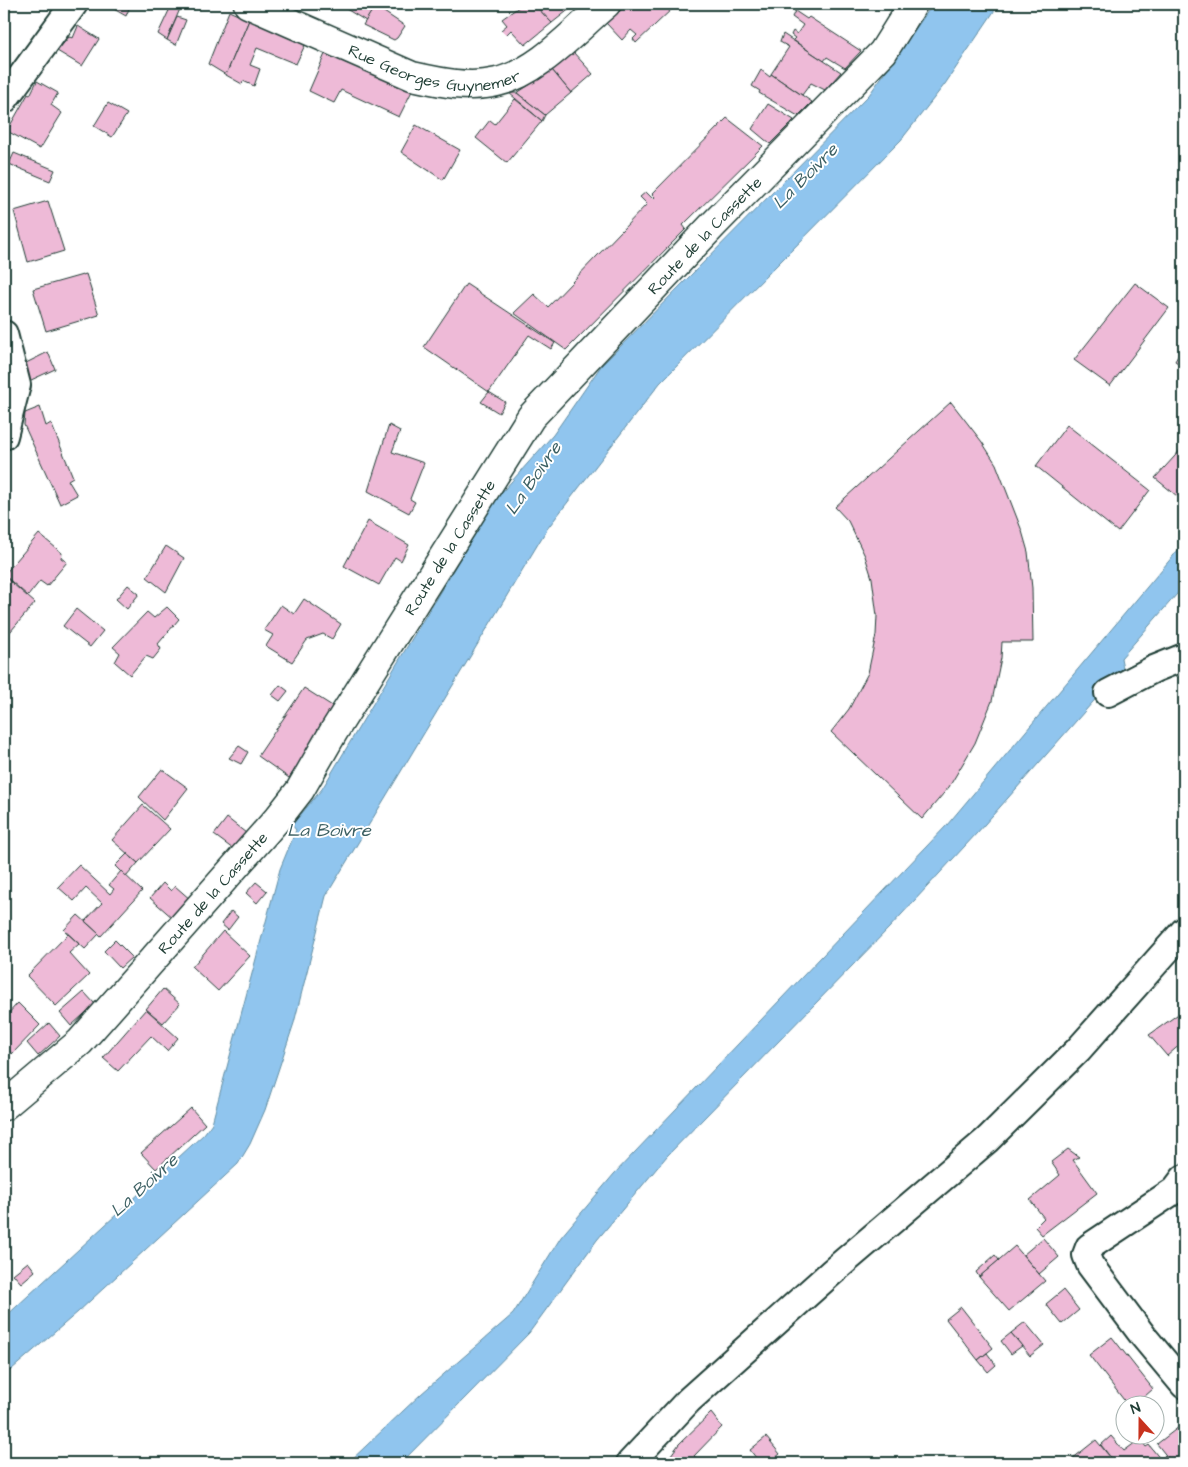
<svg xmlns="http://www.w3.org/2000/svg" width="1188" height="1467" font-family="'Architects Daughter',sans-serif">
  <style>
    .water { fill: #90c5ee; stroke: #638fa4 }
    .building { fill: #eebad7; stroke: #1f3d34 }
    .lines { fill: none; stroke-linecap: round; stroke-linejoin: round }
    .street-casing { stroke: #1f3d34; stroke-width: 30 }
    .secondary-casing { stroke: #1f3d34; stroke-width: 31 }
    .street { stroke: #fff; stroke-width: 26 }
    .secondary { stroke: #fff; stroke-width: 28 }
    .labels { text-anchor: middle; stroke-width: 4; stroke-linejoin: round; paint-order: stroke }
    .street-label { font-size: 16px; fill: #1f3d34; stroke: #fff }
    .water-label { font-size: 18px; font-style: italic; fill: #3b5f62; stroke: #fff }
  </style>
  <rect width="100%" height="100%" fill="#fff"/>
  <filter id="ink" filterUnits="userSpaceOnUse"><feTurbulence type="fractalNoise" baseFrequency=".02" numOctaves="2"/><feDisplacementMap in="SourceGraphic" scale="10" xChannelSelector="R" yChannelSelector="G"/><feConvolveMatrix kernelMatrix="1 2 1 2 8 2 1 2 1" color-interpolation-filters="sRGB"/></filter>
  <g filter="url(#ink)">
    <!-- water -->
    <g class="water">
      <polygon points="933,4 999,4 945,84 901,140 660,383 547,529 326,896 294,1023 265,1110 250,1144 238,1164 78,1312 4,1376 4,1318 204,1134 212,1123 280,869 296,830 292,825 322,789 495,500 553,435 601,366 869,95"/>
      <polygon points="1184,543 1184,586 1121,658 1123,668 977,833 889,928 667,1156 597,1240 529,1333 401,1463 348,1463 421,1394 513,1314 561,1237 614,1174 947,825"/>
    </g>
    <!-- building -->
    <g class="building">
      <polygon points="105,4 131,4 126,16"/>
      <polygon points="172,4 182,4 167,40 158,34"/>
      <polygon points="338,4 373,4 375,6 366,21"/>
      <polygon points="523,4 534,4 552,23 525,45 511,30 506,35 501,30 507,25 502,19"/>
      <polygon points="534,4 576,4 552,23"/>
      <polygon points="628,4 669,4 673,8 636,43 633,39 637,35 631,30 622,40 606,23"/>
      <polygon points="375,6 405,26 397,38 394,40 363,25"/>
      <polygon points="229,11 249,20 226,75 208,64"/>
      <polygon points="795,11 807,19 809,17 861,51 845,68 827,57 824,61 793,40 795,38 791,35 793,31 797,34 803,25 792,17"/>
      <polygon points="177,17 186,20 176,45 167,40"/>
      <polygon points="249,20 305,45 296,64 257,48 250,65 260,69 254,86 243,81 242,84 226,75"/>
      <polygon points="78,26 99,39 82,66 57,51 69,37 73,38"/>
      <polygon points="783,34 841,72 825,90 811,83 802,95 771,74 789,47 780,42"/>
      <polygon points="573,52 593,74 571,93 552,70"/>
      <polygon points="325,54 412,91 399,117 341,90 334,103 309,91"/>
      <polygon points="552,70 571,93 545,115 517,93"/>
      <polygon points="761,70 770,77 771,74 812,102 798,116 759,93 760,91 752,86"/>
      <polygon points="37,81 58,93 51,105 62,113 40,149 7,131 28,94 30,95"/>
      <polygon points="509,93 517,93 545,115 542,121"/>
      <polygon points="515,99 542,121 507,163 476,138 490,120 495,124"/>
      <polygon points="108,103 127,114 112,137 94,126"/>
      <polygon points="768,104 794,120 770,144 752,129"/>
      <polygon points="727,118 763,146 683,225 686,229 566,350 514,313 534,294 548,307 647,204 640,197 646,192 653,199 655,197 652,194"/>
      <polygon points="416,125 460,150 443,180 401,152"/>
      <polygon points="14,153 55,170 50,181 9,164"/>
      <polygon points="48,201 64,251 28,262 14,211"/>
      <polygon points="86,274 99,315 46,331 33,289"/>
      <polygon points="1135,283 1169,308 1110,386 1074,360"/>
      <polygon points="466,284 555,343 551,349 529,335 489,392 424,347"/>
      <polygon points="1184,346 1184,367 1175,361"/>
      <polygon points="48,352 55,369 29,381 26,363"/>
      <polygon points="489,392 505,402 499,413 481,402"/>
      <polygon points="951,402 982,442 996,464 1022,531 1028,552 1032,588 1033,642 1002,642 1001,658 992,701 975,743 949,787 922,819 831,732 849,709 868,673 876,635 877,616 872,578 865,556 848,521 835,507"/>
      <polygon points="40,407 46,426 51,423 73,477 68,480 77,495 60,504 24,425 25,413"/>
      <polygon points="389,425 400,431 392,452 424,463 410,499 415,502 409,513 368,491"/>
      <polygon points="1067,425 1150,490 1118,532 1036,466"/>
      <polygon points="1184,446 1184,487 1177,496 1155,478"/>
      <polygon points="368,521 409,545 401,561 395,557 379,585 344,566"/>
      <polygon points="39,534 62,553 61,558 67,562 47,586 40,581 28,596 4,575"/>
      <polygon points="166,546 184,558 166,592 147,577"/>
      <polygon points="4,576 35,603 4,639"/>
      <polygon points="128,585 139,594 127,609 116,599"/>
      <polygon points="304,599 341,624 332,639 323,634 307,640 292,662 266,646 273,635 264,630 281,605 294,614"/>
      <polygon points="167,607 179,619 158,644 161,649 153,659 146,656 130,675 115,662 120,653 113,647 147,612 154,618"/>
      <polygon points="76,609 103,631 90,647 63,626"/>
      <polygon points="280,685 288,691 280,701 272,695"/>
      <polygon points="304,688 337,709 289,778 258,756"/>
      <polygon points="239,746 248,752 241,764 229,758"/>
      <polygon points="162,769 188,788 163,820 139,797"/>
      <polygon points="143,805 170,829 138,863 112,840"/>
      <polygon points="227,818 246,833 233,849 214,835"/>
      <polygon points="127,854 138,863 126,877 115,866"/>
      <polygon points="79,865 110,894 114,889 109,885 121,871 142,891 101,936 85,921 102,903 86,888 74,901 58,887"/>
      <polygon points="256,882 267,891 257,903 246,893"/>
      <polygon points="163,883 171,891 175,886 191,900 174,919 150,898"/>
      <polygon points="231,911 238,917 228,930 221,924"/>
      <polygon points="78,915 99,934 85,949 64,930"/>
      <polygon points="223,931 250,956 218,991 192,967"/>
      <polygon points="68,934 79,944 69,953 89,975 56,1006 27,976"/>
      <polygon points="115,940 132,957 120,968 104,951"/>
      <polygon points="163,989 180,1004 163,1023 146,1009"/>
      <polygon points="84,992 95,1004 71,1026 60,1013"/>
      <polygon points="18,1003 40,1025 12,1054 4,1045 4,1018"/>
      <polygon points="146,1009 178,1038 167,1051 151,1036 118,1071 103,1058"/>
      <polygon points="1184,1010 1184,1044 1183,1042 1167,1056 1149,1035"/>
      <polygon points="49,1023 60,1036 38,1056 27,1043"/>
      <polygon points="191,1108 205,1124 156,1169 141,1153"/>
      <polygon points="1068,1149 1079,1157 1073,1160 1097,1193 1042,1235 1035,1227 1044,1218 1030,1200 1060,1175 1051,1162"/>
      <polygon points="1043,1238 1059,1257 1039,1274 1023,1255"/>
      <polygon points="1015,1246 1045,1281 1009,1311 979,1277"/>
      <polygon points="995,1255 999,1260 979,1277 976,1272"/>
      <polygon points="28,1262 35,1271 21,1283 13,1274"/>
      <polygon points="1063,1290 1079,1310 1062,1324 1046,1304"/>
      <polygon points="961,1307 993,1348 978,1360 946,1319"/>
      <polygon points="1025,1322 1044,1345 1030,1356 1011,1333"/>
      <polygon points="1011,1333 1022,1346 1011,1354 1001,1341"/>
      <polygon points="1112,1337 1153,1389 1136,1404 1127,1404 1089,1355"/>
      <polygon points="987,1353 996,1365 988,1372 978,1360"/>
      <polygon points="711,1413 722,1427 694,1456 702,1463 665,1463 679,1444"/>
      <polygon points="1184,1423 1184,1463 1172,1463 1157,1444"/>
      <polygon points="1111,1436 1124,1451 1140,1439 1146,1447 1149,1445 1161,1460 1165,1455 1172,1463 1115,1463 1101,1445"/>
      <polygon points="766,1437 780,1454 769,1463 760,1463 750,1450"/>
      <polygon points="1096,1440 1115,1463 1067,1463"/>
    </g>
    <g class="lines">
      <defs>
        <g id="street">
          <polyline points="4,100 74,4"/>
          <polyline points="4,334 17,385 4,436"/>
          <polyline points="1108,693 1154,669 1184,657"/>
          <polyline points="1184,1178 1175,1190 1089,1247 1086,1255 1090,1265 1144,1337 1184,1385"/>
          <polyline points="630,1463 689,1400 832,1272 987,1140 1078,1050 1184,931"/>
        </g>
        <g id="secondary">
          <path id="s1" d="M248,4L412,76C439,82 469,89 497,82C539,72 574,31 606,4"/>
          <path id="s2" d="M4,1106L80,1042L279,817L300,790L334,731L531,417L713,225L883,52L913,4"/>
        </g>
      </defs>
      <!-- street casing -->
      <use href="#street" class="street-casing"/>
      <!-- secondary casing -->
      <use href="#secondary" class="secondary-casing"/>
      <!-- street -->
      <use href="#street" class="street"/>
      <!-- secondary -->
      <use href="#secondary" class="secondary"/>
    </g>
  </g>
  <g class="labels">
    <!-- street labels -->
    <g class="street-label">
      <text dy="6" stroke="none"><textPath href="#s1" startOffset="200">Rue Georges Guynemer</textPath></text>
      <text dy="6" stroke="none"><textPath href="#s2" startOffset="1124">Route de la Cassette</textPath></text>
      <text dy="6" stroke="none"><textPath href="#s2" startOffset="719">Route de la Cassette</textPath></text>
      <text dy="6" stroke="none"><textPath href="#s2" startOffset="299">Route de la Cassette</textPath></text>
    </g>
    <!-- water labels -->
    <g class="water-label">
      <text transform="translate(805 176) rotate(-45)" y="6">La Boivre</text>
      <text transform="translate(533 478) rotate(-55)" y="6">La Boivre</text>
      <text x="329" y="836">La Boivre</text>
      <text transform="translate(144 1185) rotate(-42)" y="6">La Boivre</text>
    </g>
  </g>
  <!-- margin -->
  <rect width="1188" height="1467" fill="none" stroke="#fff" stroke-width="20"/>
  <rect x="10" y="10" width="1168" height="1447" fill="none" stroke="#1f3d34" stroke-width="2" filter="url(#ink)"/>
  <!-- north arrow -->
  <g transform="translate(1140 1420) rotate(339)"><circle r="24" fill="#ffffff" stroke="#a5b1ae"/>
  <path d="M0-4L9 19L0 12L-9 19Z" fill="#c8321e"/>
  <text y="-8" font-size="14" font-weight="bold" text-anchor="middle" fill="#1f3d34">N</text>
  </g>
</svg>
